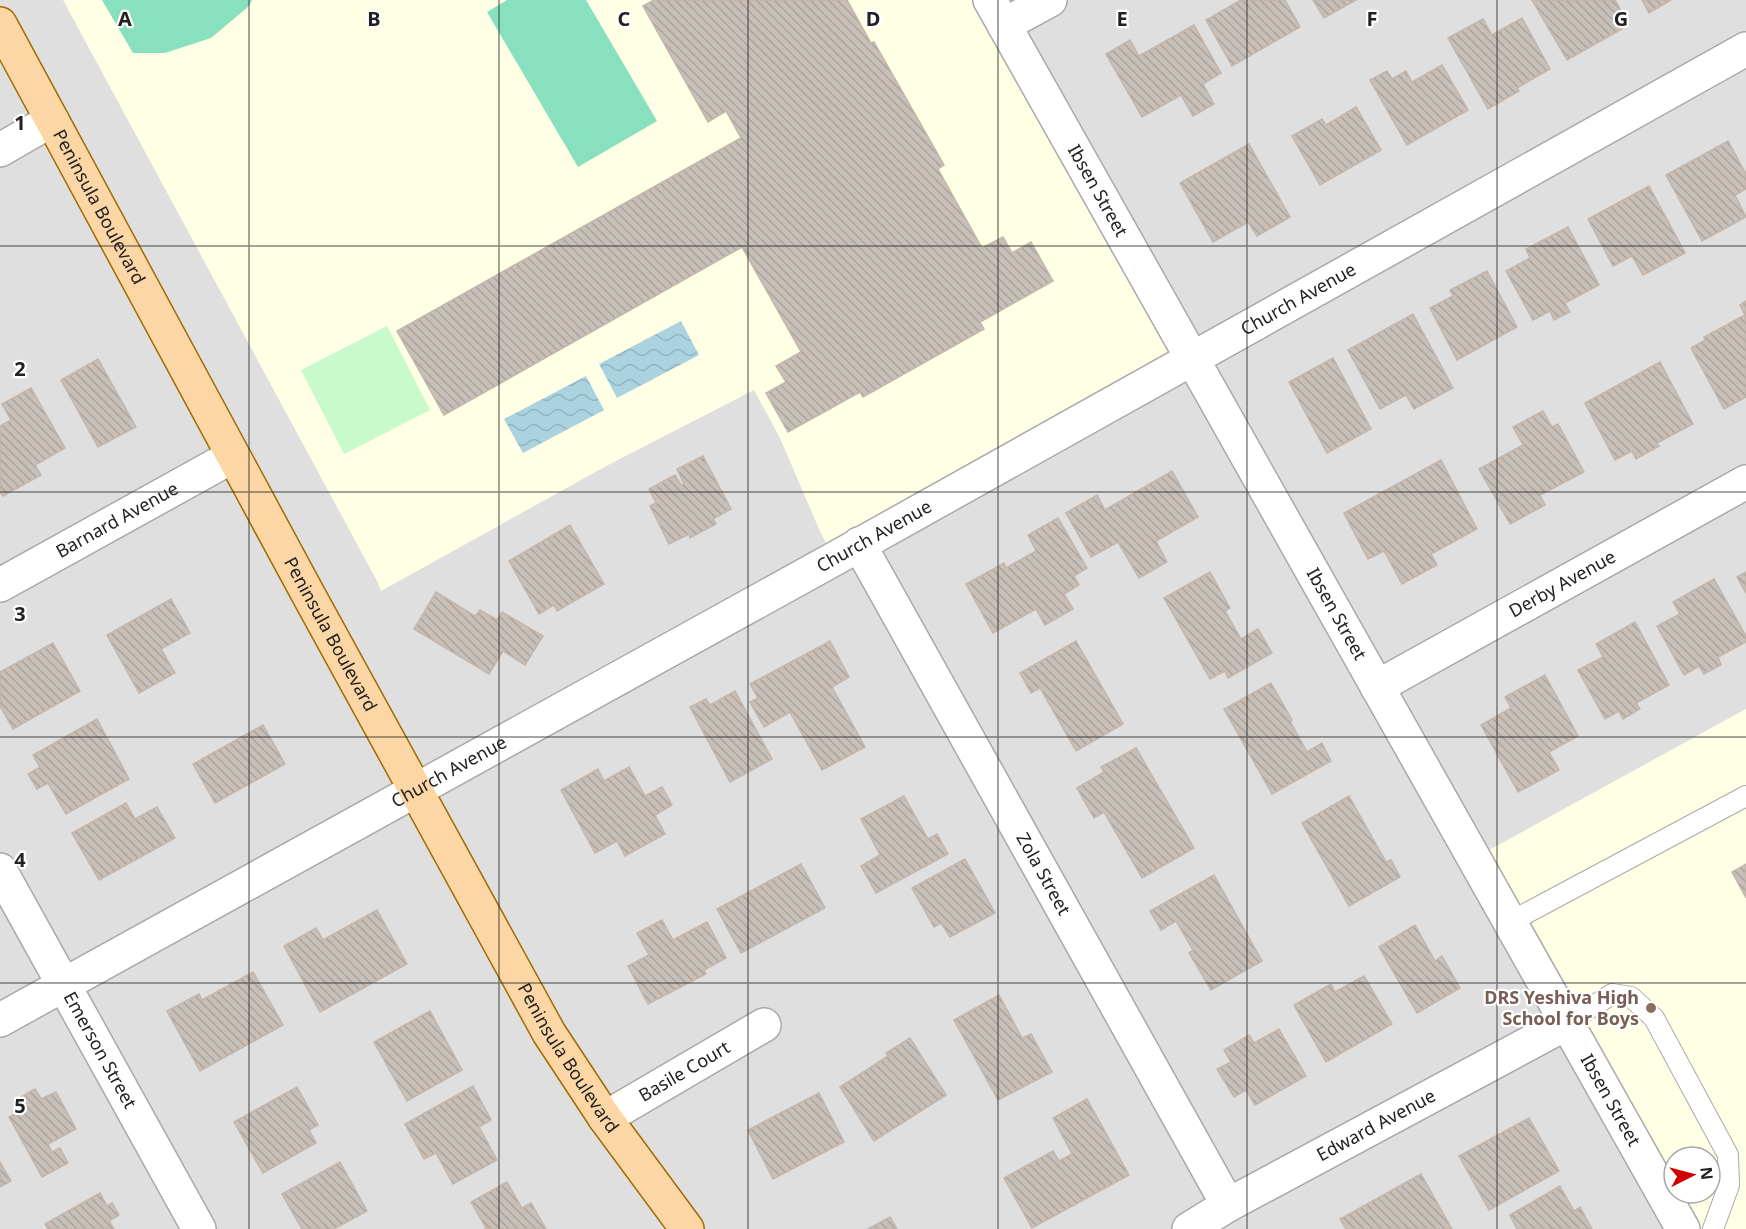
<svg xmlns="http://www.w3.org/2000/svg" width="1746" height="1229" font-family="'Noto Sans',sans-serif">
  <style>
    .residential { fill: #e0dfdf }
    .education { fill: #ffffe5; fill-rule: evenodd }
    .park { fill: #c8facc }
    .pitch { fill: #88e0be }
    .water { fill: url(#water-waves) }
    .building { fill: url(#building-back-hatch); stroke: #c4b6ab; stroke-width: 1.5 }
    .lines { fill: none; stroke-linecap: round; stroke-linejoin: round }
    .lane-casing { stroke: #a9a9a9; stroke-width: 22 }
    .street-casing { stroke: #a9a9a9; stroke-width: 36 }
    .primary-casing { stroke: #a06b00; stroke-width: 36 }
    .lane { stroke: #fff; stroke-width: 20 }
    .street { stroke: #fff; stroke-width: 33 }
    .primary { stroke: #fcd6a4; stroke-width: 33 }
    .grid { fill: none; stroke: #222; stroke-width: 1.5; stroke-opacity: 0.55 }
    .education-dot { fill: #8d6e63; stroke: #fff; stroke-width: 2 }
    .labels { text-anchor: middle; stroke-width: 4.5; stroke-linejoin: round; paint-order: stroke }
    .street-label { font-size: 18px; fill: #222; stroke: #fff }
    .education-label { font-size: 18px; font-weight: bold; fill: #785e54; stroke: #fff; text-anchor: end }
    .grid-label { font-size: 20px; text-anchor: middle; font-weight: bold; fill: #222; stroke: #fff; stroke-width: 4.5; stroke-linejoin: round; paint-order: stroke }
  </style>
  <defs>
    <pattern id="water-waves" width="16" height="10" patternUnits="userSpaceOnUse" patternTransform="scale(1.5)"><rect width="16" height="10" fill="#aad3df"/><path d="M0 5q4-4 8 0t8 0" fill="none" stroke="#92b5bf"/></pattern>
    <pattern id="building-back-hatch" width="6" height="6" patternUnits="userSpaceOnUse" patternTransform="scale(1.5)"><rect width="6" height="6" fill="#c7bfb8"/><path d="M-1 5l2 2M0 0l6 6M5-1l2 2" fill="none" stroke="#aba49e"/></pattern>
  </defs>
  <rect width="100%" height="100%" fill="#f2efe9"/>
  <!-- residential -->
  <polygon class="residential" points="0,0 1746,0 1746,709 1473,859 1681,1229 0,1229"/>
  <!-- education -->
  <g class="education">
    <polygon points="63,0 975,0 1182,365 834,559 819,529 780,438 754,390 608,465 381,591 377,581"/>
    <path d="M1746,709V1229H1681L1473,859ZM1674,1157H1710V1193H1674Z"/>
  </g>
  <!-- park -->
  <polygon class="park" points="387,326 430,410 344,454 301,370"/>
  <!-- pitch -->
  <g class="pitch">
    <polygon points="102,0 252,0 249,6 211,38 165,53 133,53"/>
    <polygon points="507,0 586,0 657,121 578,167 487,12"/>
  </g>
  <!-- water -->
  <g class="water">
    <polygon points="681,321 699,355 617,398 599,364"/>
    <polygon points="586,376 604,410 523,453 504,419"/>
  </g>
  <!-- building -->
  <g class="building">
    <polygon points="654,0 847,0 871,43 874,42 944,165 938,169 982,248 1003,237 1012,253 1031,242 1053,281 980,322 984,329 863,397 860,392 788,432 766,393 786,382 776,366 801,352 742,247 444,415 397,331 741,138 726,111 708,122 643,6"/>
    <polygon points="1241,0 1285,0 1300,27 1232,66 1206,20"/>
    <polygon points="1313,0 1356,0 1324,18"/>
    <polygon points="1532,0 1615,0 1629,25 1567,60"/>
    <polygon points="1642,0 1671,0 1649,13"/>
    <polygon points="1522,18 1550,69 1517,88 1519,91 1488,109 1448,38 1483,19 1492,35"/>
    <polygon points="1194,25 1221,73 1203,84 1214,104 1193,116 1181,95 1142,117 1106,54 1130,40 1139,56"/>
    <polygon points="1442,65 1468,110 1407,145 1370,80 1387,71 1392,79 1406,71 1412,82"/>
    <polygon points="1356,107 1381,150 1320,185 1292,136 1322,119 1326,125"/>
    <polygon points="1728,141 1746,174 1746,189 1735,195 1746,217 1702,241 1666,175"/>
    <polygon points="1249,144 1290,217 1257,236 1248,222 1213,242 1180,183"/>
    <polygon points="1649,186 1685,253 1643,275 1632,256 1613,266 1588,219"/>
    <polygon points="1568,227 1599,285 1565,303 1570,312 1554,320 1550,311 1533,320 1506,271 1530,258 1526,249"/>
    <polygon points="1487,271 1517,327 1457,360 1430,308 1453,296 1450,290"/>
    <polygon points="1746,301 1746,397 1724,409 1691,348 1705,340 1704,337 1745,315 1740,305"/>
    <polygon points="1413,314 1453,388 1414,409 1406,395 1380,409 1348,350"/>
    <polygon points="1333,358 1371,429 1327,453 1289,382"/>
    <polygon points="98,359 136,427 98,447 61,380"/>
    <polygon points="1660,362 1693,424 1657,443 1659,446 1636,459 1632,451 1615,460 1585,403"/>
    <polygon points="31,388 65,448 35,465 41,475 3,496 0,492 0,426 11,420 2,404"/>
    <polygon points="1543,411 1552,427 1558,424 1584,472 1540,495 1545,505 1510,524 1479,469 1523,445 1513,427"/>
    <polygon points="703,456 731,509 713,519 716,524 690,538 689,534 669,544 650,506 656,503 649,489 675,475 681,485 684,484 677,469"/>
    <polygon points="1441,460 1477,529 1431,554 1437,565 1402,584 1384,551 1368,559 1344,513"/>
    <polygon points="1172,471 1198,517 1156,541 1167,562 1139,578 1118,542 1091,557 1066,513 1097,495 1105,510"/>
    <polygon points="1058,518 1087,568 1074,576 1079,585 1064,594 1073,609 1045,625 1036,609 993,633 966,584 1004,563 1006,568 1036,551 1028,535"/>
    <polygon points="570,525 604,584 557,611 554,605 539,614 509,561"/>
    <polygon points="1210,572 1230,608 1225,611 1241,639 1258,629 1272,653 1228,678 1225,671 1210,679 1164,598"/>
    <polygon points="1746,572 1746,593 1737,577"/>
    <polygon points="1714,579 1746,636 1746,642 1718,657 1721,665 1704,674 1699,666 1684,675 1657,626 1680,614 1673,602"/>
    <polygon points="436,592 475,616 480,610 497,620 502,612 543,636 525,665 503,651 489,674 414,629"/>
    <polygon points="171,599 190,633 161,649 175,673 139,693 107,635"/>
    <polygon points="1635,622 1669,685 1636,703 1640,709 1623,719 1619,711 1605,719 1578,670 1603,657 1596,644"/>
    <polygon points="830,641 849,677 832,687 865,747 822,770 790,712 764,727 750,702 758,698 750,684"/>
    <polygon points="1076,641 1123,724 1076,751 1040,688 1031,693 1020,673"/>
    <polygon points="53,643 80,691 13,729 0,706 0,672"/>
    <polygon points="1545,675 1578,736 1549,752 1559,770 1518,792 1481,725 1511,708 1505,697"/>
    <polygon points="1271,683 1292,720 1290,721 1307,752 1322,743 1331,761 1272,794 1224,709"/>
    <polygon points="735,691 772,759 730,782 690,707 706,699 710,705"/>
    <polygon points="97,719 129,779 66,814 48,783 37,789 28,774 40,767 33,755"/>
    <polygon points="263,725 285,764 215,803 193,764"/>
    <polygon points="1136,748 1194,848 1142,878 1104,812 1094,818 1077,788 1104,772 1101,767"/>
    <polygon points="629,767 645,796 662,787 672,805 655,815 665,834 625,856 617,841 595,853 561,790 598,769 604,781"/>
    <polygon points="904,796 928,839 937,834 948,854 876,893 861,866 880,855 861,819"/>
    <polygon points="1349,796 1386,862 1391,860 1400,877 1349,906 1302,823"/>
    <polygon points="126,803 135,819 157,807 175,838 99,880 72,833"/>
    <polygon points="965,859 995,913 950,937 941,923 934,927 912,888"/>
    <polygon points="801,864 825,908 741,953 717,909"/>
    <polygon points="1746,864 1746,898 1732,872"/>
    <polygon points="1214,875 1262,961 1211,990 1189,953 1193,950 1176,921 1161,930 1150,911"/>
    <polygon points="377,910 407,964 320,1012 284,946 316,928 323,940"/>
    <polygon points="662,920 673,940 707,922 726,958 704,970 706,974 648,1004 628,966 649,955 637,933"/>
    <polygon points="1415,925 1435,961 1442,956 1460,988 1417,1013 1379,947"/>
    <polygon points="253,972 283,1025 200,1071 167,1011 199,994 202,1000"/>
    <polygon points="1364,976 1392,1024 1326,1062 1294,1005 1331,984 1335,992"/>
    <polygon points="999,995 1022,1038 1031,1034 1052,1072 998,1100 954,1020"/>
    <polygon points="430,1011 462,1070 407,1101 374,1042"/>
    <polygon points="1279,1029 1306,1076 1255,1105 1246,1090 1234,1097 1217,1069 1231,1062 1224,1050 1249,1035 1254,1043"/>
    <polygon points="910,1038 946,1095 874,1141 840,1087 888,1056 886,1053"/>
    <polygon points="473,1086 491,1120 479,1127 497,1160 453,1184 436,1153 424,1159 405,1124"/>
    <polygon points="297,1087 318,1125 309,1130 316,1143 263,1173 234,1122"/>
    <polygon points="35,1089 41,1099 56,1092 76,1129 48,1144 52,1152 60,1148 68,1163 42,1177 9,1117 20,1111 14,1101"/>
    <polygon points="819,1093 844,1142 773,1179 748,1130"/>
    <polygon points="1087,1099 1129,1175 1032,1228 1004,1178 1053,1151 1059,1161 1072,1154 1053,1118"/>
    <polygon points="1529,1118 1559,1171 1489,1210 1459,1156"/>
    <polygon points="0,1162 11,1181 0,1187"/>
    <polygon points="340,1162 367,1211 334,1229 302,1229 282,1194"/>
    <polygon points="1421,1174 1452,1229 1346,1229 1340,1219"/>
    <polygon points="507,1182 522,1208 531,1203 546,1229 484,1229 486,1228 471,1202"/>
    <polygon points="1560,1186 1574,1211 1580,1207 1592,1229 1517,1229 1510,1215"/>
    <polygon points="100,1193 107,1206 112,1203 119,1215 109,1221 114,1229 48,1229 45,1224"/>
    <polygon points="890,1217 897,1229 868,1229"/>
  </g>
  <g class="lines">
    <defs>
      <g id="lane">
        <polyline points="1510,922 1746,796"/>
        <polyline points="1567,1023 1612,994 1631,997 1654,1018 1728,1155 1729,1185 1713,1229"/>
      </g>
      <g id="street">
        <path id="s1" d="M990,0L1683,1229"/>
        <polyline points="1004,25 1050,0"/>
        <polyline points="0,150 52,120"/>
        <path id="s2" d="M859,544L1228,1205"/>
        <path id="s3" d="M0,585L233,456"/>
        <path id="s4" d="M1377,687L1746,482"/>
        <path id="s5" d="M0,870L199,1229"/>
        <path id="s6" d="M0,1020L834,559L1746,49"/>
        <path id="s7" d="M605,1118L764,1025"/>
        <path id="s8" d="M1189,1229L1228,1205L1567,1023"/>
      </g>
      <g id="primary">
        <path id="s9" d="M0,24L308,594L549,1033L605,1118L687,1229"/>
      </g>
    </defs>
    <!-- lane casing -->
    <use href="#lane" class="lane-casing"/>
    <!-- street casing -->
    <use href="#street" class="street-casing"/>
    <!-- primary casing -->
    <use href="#primary" class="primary-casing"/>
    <!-- lane -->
    <use href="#lane" class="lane"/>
    <!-- street -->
    <use href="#street" class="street"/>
    <!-- primary -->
    <use href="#primary" class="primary"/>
  </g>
  <!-- grid -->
  <path class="grid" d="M249,0V1229M499,0V1229M748,0V1229M998,0V1229M1247,0V1229M1497,0V1229M0,246H1746M0,492H1746M0,737H1746M0,983H1746"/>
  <!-- markers -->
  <circle class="education-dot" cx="1651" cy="1008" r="6"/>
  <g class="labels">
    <!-- street labels -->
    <g class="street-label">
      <text dy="6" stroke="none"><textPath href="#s1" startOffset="219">Ibsen Street</textPath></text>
      <text dy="6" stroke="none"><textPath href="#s9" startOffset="208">Peninsula Boulevard</textPath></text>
      <text dy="6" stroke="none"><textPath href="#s6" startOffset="1485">Church Avenue</textPath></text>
      <text dy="6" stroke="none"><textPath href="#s3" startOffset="134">Barnard Avenue</textPath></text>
      <text dy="6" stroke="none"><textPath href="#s6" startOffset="999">Church Avenue</textPath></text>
      <text dy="6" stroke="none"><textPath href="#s4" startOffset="212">Derby Avenue</textPath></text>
      <text dy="6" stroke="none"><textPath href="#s1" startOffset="705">Ibsen Street</textPath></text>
      <text dy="6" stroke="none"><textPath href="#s9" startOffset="694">Peninsula Boulevard</textPath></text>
      <text dy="6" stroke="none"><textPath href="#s6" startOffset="513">Church Avenue</textPath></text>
      <text dy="6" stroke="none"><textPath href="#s2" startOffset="378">Zola Street</textPath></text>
      <text dy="6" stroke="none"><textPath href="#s5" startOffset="206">Emerson Street</textPath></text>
      <text dy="6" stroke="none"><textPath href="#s9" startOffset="1180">Peninsula Boulevard</textPath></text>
      <text dy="6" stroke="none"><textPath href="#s7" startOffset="92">Basile Court</textPath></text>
      <text dy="6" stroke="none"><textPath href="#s1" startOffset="1263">Ibsen Street</textPath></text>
      <text dy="6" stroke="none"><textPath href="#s8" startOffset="214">Edward Avenue</textPath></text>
    </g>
    <!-- education labels -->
    <g class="education-label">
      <text x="1639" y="1004">DRS Yeshiva High<tspan x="1639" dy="21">School for Boys</tspan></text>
    </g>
  </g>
  <g class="grid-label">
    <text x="125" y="26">A</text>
    <text x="374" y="26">B</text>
    <text x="624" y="26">C</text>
    <text x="873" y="26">D</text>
    <text x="1122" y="26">E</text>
    <text x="1372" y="26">F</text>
    <text x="1621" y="26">G</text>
    <text x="20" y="130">1</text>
    <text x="20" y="376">2</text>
    <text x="20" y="621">3</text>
    <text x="20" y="867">4</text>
    <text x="20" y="1113">5</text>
  </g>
  <!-- north arrow -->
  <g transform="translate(1692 1175) rotate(84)"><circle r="28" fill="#ffffff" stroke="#a7a7a7" stroke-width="1.5"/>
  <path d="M0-4.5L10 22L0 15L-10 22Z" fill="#d40000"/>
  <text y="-9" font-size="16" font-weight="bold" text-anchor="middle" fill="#222222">N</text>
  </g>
</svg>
